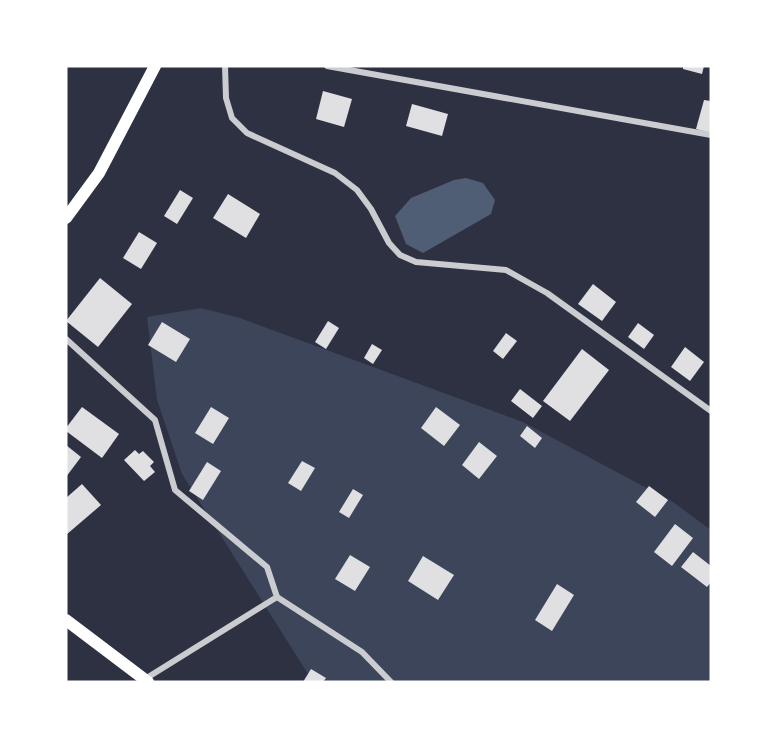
<svg xmlns="http://www.w3.org/2000/svg" width="777" height="748" font-family="Rubik,sans-serif">
  <style>
    .green { fill: #3c4559 }
    .water { fill: #4f5d75 }
    .building { fill: #e0e0e3 }
    .lines { fill: none; stroke-linecap: round; stroke-linejoin: round }
    .minor { stroke: #caccd0; stroke-width: 6 }
    .secondary { stroke: #fff; stroke-width: 12 }
  </style>
  <rect width="100%" height="100%" fill="#2d3142"/>
  <!-- green -->
  <polygon class="green" points="201,308 240,318 523,422 673,502 711,530 711,682 313,682 182,474 157,400 147,317"/>
  <!-- water -->
  <polygon class="water" points="466,178 483,183 495,200 491,214 423,253 406,244 395,216 411,198 454,180"/>
  <!-- building -->
  <g class="building">
    <polygon points="683,66 704,66 702,74 683,69"/>
    <polygon points="323,91 352,99 344,127 316,119"/>
    <polygon points="704,100 711,101 711,133 696,129"/>
    <polygon points="412,104 448,114 442,136 406,126"/>
    <polygon points="180,190 193,198 177,224 164,216"/>
    <polygon points="228,194 260,214 246,238 213,218"/>
    <polygon points="139,232 157,243 141,269 123,258"/>
    <polygon points="100,278 132,304 98,347 66,321"/>
    <polygon points="593,284 616,302 602,321 578,304"/>
    <polygon points="328,321 339,328 326,349 315,342"/>
    <polygon points="162,322 190,339 176,362 148,345"/>
    <polygon points="638,323 654,335 644,349 628,337"/>
    <polygon points="506,333 517,341 503,359 493,351"/>
    <polygon points="372,344 382,350 373,364 364,358"/>
    <polygon points="685,347 704,362 690,381 671,367"/>
    <polygon points="582,349 609,370 570,421 543,401"/>
    <polygon points="520,389 542,406 533,418 511,401"/>
    <polygon points="82,407 119,434 102,458 66,431 66,428"/>
    <polygon points="211,407 229,418 213,444 195,433"/>
    <polygon points="436,407 460,425 444,446 421,428"/>
    <polygon points="527,426 542,438 535,448 520,436"/>
    <polygon points="479,442 497,456 479,479 462,465"/>
    <polygon points="66,445 81,457 66,477"/>
    <polygon points="135,450 139,454 143,451 154,462 150,466 155,472 144,481 124,460"/>
    <polygon points="302,461 315,468 301,491 288,483"/>
    <polygon points="207,462 221,471 203,500 189,491"/>
    <polygon points="82,484 101,505 66,535 66,498"/>
    <polygon points="649,486 668,500 655,517 636,502"/>
    <polygon points="353,489 363,495 349,518 339,512"/>
    <polygon points="675,524 693,538 672,566 654,552"/>
    <polygon points="693,552 711,566 711,582 707,587 681,567"/>
    <polygon points="350,555 370,567 355,591 335,579"/>
    <polygon points="423,556 454,575 438,600 408,581"/>
    <polygon points="557,584 574,595 552,631 535,620"/>
    <polygon points="311,669 326,678 323,682 303,682"/>
  </g>
  <g class="lines">
    <!-- minor -->
    <g class="minor">
      <polyline points="225,66 226,98 232,118 247,133 335,173 357,190 371,209 389,243 400,255 416,262 506,270 547,293 711,411"/>
      <polyline points="327,66 711,135"/>
      <polyline points="66,339 155,420 175,490 267,567 277,597 362,652 391,682"/>
      <polyline points="145,679 277,597"/>
    </g>
    <!-- secondary -->
    <g class="secondary">
      <polyline points="66,218 99,173 155,66"/>
      <polyline points="66,620 148,682"/>
    </g>
  </g>
  <!-- border -->
  <rect width="777" height="748" fill="none" stroke="#ffffff" stroke-width="135"/>
</svg>
